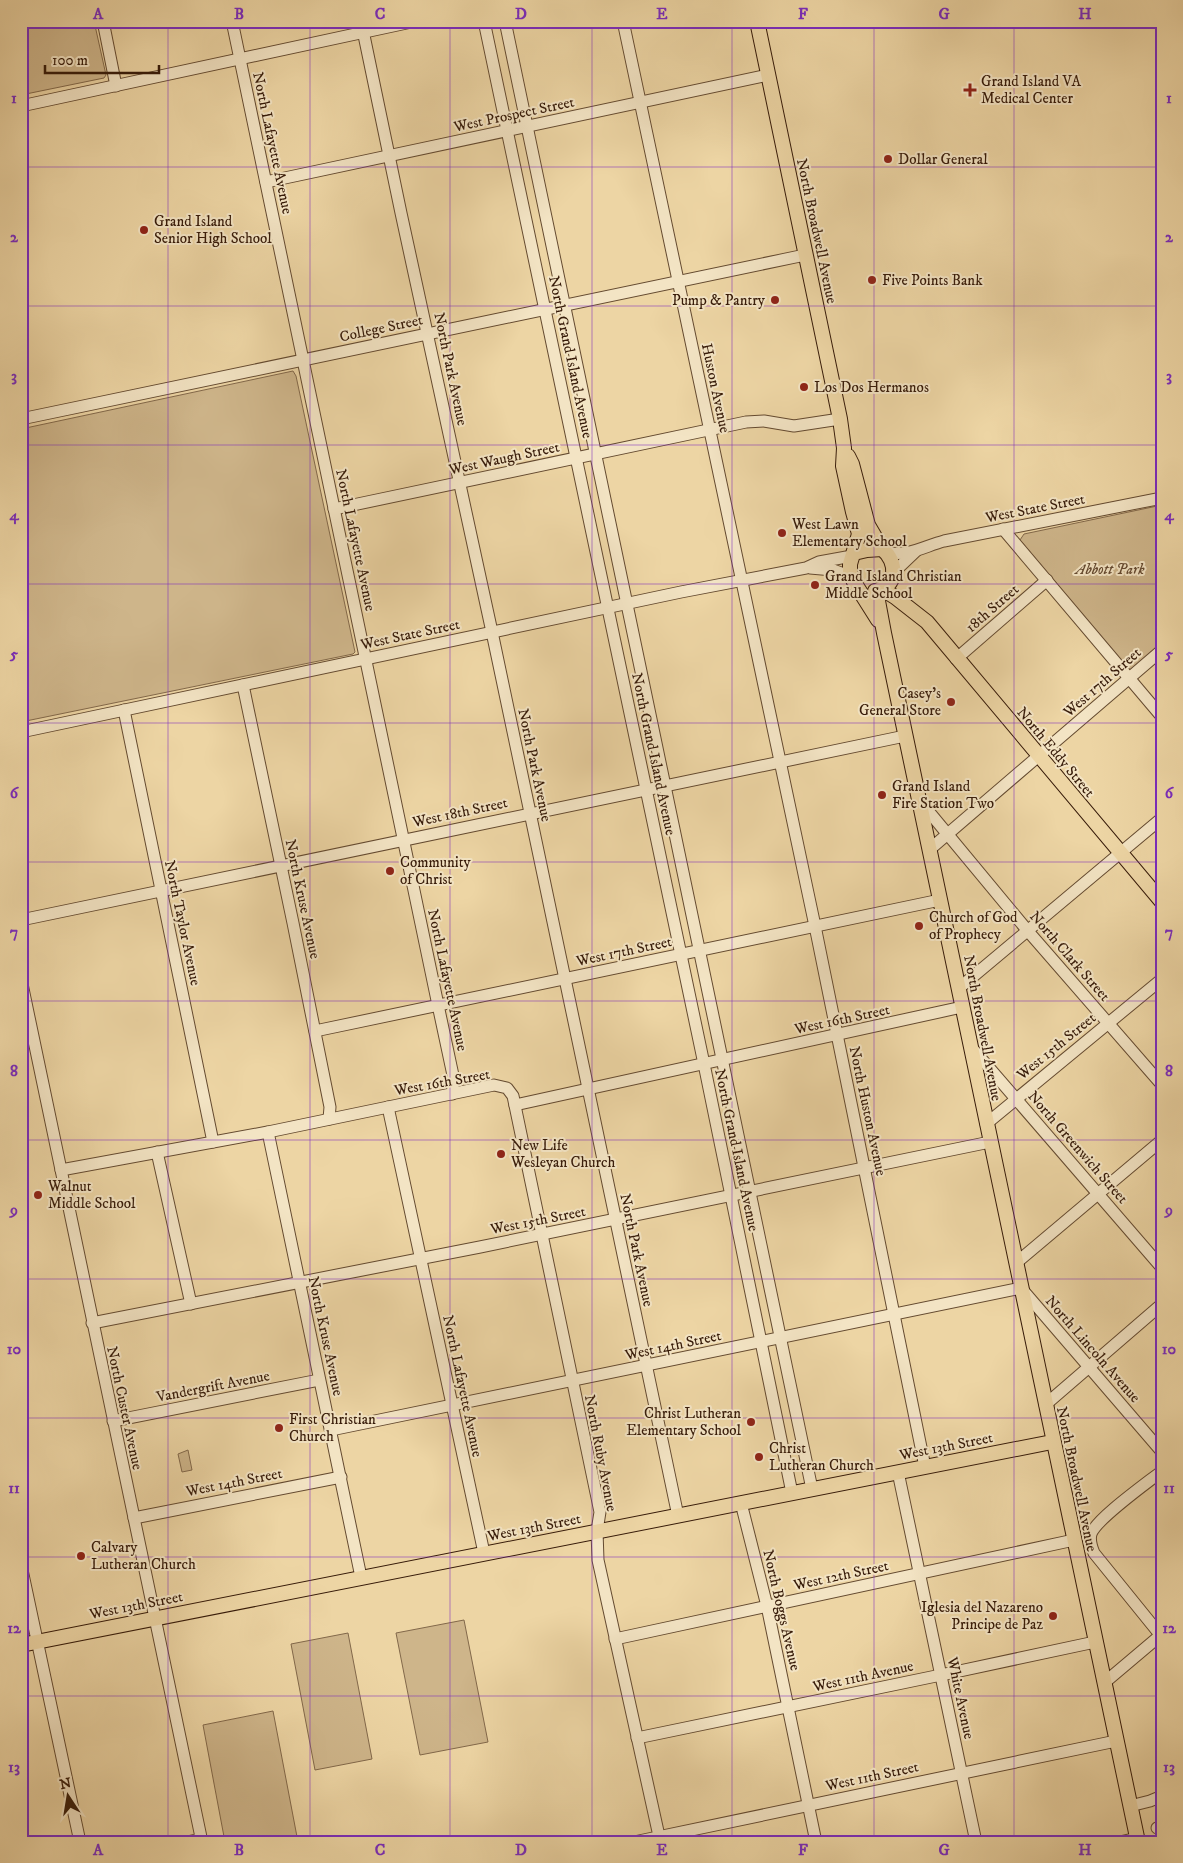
<svg xmlns="http://www.w3.org/2000/svg" width="1183" height="1863" font-family="'IM FELL DW Pica',serif">
  <style>
    .green { fill: #ceb58a; stroke: #82684a }
    .lines { fill: none; stroke-linecap: round; stroke-linejoin: round }
    .minor-casing { stroke: #644a30; stroke-width: 13 }
    .major-casing { stroke: #371b09; stroke-width: 16 }
    .minor { stroke: #f3e4c4; stroke-width: 11 }
    .major { stroke: #edd5a4; stroke-width: 14 }
    .grid { fill: none; stroke: #7b2cbf; stroke-width: 1; stroke-opacity: 0.55 }
    .poi-dot { fill: #8f2418; stroke: #f3e4c4; stroke-width: 2 }
    .labels { text-anchor: middle; stroke-width: 4; stroke-linejoin: round; paint-order: stroke }
    .poi-label { font-size: 15px; fill: #371b09; stroke: #f3e4c4; text-anchor: start }
    .street-label { font-size: 15px; fill: #371b09; stroke: #f3e4c4 }
    .park-label { font-size: 15px; font-style: italic; fill: #644930; stroke: #f3e4c4 }
    .neatline { fill: none; stroke: #7b2cbf; stroke-width: 2 }
    .grid-label { font-size: 16px; text-anchor: middle; font-weight: bold; fill: #7b2cbf }
  </style>
  <rect width="100%" height="100%" fill="#edd5a4"/>
  <filter id="stains"><feTurbulence type="fractalNoise" baseFrequency=".004" numOctaves="4"/><feColorMatrix values="0 0 0 0 .2 0 0 0 0 .09 0 0 0 0 .02 0 0 0 .5 -.17"/></filter>
  <radialGradient id="worn" r=".72"><stop offset=".6" stop-color="#630" stop-opacity="0"/><stop offset="1" stop-color="#630" stop-opacity=".3"/></radialGradient>
  <!-- green -->
  <g class="green">
    <polygon points="21,21 94,21 106,75 104,78 21,95"/>
    <polygon points="293,371 296,376 355,652 353,654 21,722 21,429"/>
    <polygon points="1162,505 1162,644 1130,671 1020,540 1024,534"/>
    <polygon points="188,1450 192,1470 182,1472 178,1454"/>
    <polygon points="464,1620 488,1742 420,1755 396,1633"/>
    <polygon points="348,1633 372,1759 315,1770 291,1644"/>
    <polygon points="273,1711 298,1842 225,1842 203,1725"/>
  </g>
  <g class="lines">
    <defs>
      <g id="minor">
        <polyline points="103,21 116,86"/>
        <polyline points="232,21 438,1005 454,1080 452,1094"/>
        <polyline points="361,21 401,213 492,632 678,1516"/>
        <polyline points="484,21 704,1064 792,1493"/>
        <polyline points="505,21 812,1489"/>
        <polyline points="623,21 815,926 925,1467"/>
        <polyline points="21,106 416,21"/>
        <polyline points="266,182 768,75"/>
        <polyline points="21,419 805,255"/>
        <polyline points="334,509 746,422 764,421 794,426 840,419"/>
        <polyline points="1003,529 1162,717"/>
        <path d="M886,552C906,558 925,546 944,541L1162,498"/>
        <polyline points="810,568 833,570 852,577"/>
        <polyline points="894,572 916,551"/>
        <polyline points="956,659 1047,580"/>
        <polyline points="243,685 293,923 330,1107 329,1119"/>
        <polyline points="124,710 213,1142"/>
        <polyline points="21,732 681,592 806,568 819,562 852,556"/>
        <polyline points="920,801 1027,930 1162,1085"/>
        <polyline points="929,850 1162,650"/>
        <polyline points="21,920 905,736"/>
        <polyline points="21,979 202,1842"/>
        <polyline points="958,989 1162,818"/>
        <polyline points="315,1031 940,900"/>
        <polyline points="972,1048 1162,1268"/>
        <polyline points="515,1105 962,1007"/>
        <polyline points="388,1107 484,1553"/>
        <polyline points="986,1124 1162,979"/>
        <polyline points="268,1132 361,1577"/>
        <polyline points="157,1152 191,1304"/>
        <polyline points="61,1170 268,1132 494,1085 507,1088 513,1096 600,1512 597,1531 598,1560 659,1836"/>
        <polyline points="1016,1263 1162,1140"/>
        <polyline points="92,1323 480,1247 990,1142"/>
        <polyline points="1045,1405 1162,1304"/>
        <polyline points="113,1421 319,1380"/>
        <polyline points="331,1430 1021,1288 1162,1452"/>
        <path d="M1162,1471C1147,1483 1096,1519 1091,1534C1089,1541 1092,1548 1094,1553L1162,1637"/>
        <polyline points="898,1472 976,1842"/>
        <polyline points="741,1503 767,1606 816,1842"/>
        <polyline points="134,1518 341,1477"/>
        <polyline points="21,1565 80,1842"/>
        <polyline points="615,1639 1074,1540"/>
        <polyline points="1104,1683 1162,1634"/>
        <polyline points="637,1738 941,1675 1095,1642"/>
        <polyline points="1130,1806 1150,1801 1162,1796"/>
        <polyline points="1157,1828 1162,1829"/>
        <polyline points="187,1842 201,1839"/>
        <polyline points="634,1842 1116,1741"/>
        <polyline points="1120,1842 1137,1838"/>
      </g>
      <g id="major">
        <polyline points="757,21 840,419 844,448 843,466 853,512 859,534 850,564 850,572 854,582 878,620"/>
        <polyline points="848,456 852,464 868,525 882,549"/>
        <path d="M854,553L867,550L882,549C898,561 898,588 875,591"/>
        <polyline points="882,589 895,597 927,622 1162,902"/>
        <polyline points="879,590 878,601 884,633 1138,1842"/>
        <polyline points="21,1645 1052,1442"/>
      </g>
    </defs>
    <!-- minor casing -->
    <use href="#minor" class="minor-casing"/>
    <!-- major casing -->
    <use href="#major" class="major-casing"/>
    <!-- minor -->
    <use href="#minor" class="minor"/>
    <!-- major -->
    <use href="#major" class="major"/>
  </g>
  <!-- grid -->
  <path class="grid" d="M168,21V1842M310,21V1842M450,21V1842M592,21V1842M732,21V1842M874,21V1842M1014,21V1842M21,167H1162M21,306H1162M21,445H1162M21,584H1162M21,723H1162M21,862H1162M21,1001H1162M21,1140H1162M21,1279H1162M21,1418H1162M21,1557H1162M21,1696H1162"/>
  <!-- markers -->
  <g class="poi-dot">
    <path d="M967.5 82.5h5v5h5v5h-5v5h-5v-5h-5v-5h5z"/>
    <circle cx="888" cy="159" r="5"/>
    <circle cx="144" cy="230" r="5"/>
    <circle cx="872" cy="280" r="5"/>
    <circle cx="775" cy="300" r="5"/>
    <circle cx="804" cy="387" r="5"/>
    <circle cx="782" cy="533" r="5"/>
    <circle cx="815" cy="585" r="5"/>
    <circle cx="951" cy="702" r="5"/>
    <circle cx="882" cy="795" r="5"/>
    <circle cx="390" cy="871" r="5"/>
    <circle cx="919" cy="926" r="5"/>
    <circle cx="501" cy="1154" r="5"/>
    <circle cx="38" cy="1195" r="5"/>
    <circle cx="751" cy="1422" r="5"/>
    <circle cx="279" cy="1428" r="5"/>
    <circle cx="759" cy="1457" r="5"/>
    <circle cx="81" cy="1556" r="5"/>
    <circle cx="1053" cy="1616" r="5"/>
  </g>
  <g class="labels">
    <!-- poi labels -->
    <g class="poi-label">
      <text x="981" y="86">Grand Island VA<tspan x="981" dy="17">Medical Center</tspan></text>
      <text x="898" y="164">Dollar General</text>
      <text x="154" y="226">Grand Island<tspan x="154" dy="17">Senior High School</tspan></text>
      <text x="882" y="285">Five Points Bank</text>
      <text x="765" y="305" text-anchor="end">Pump &amp; Pantry</text>
      <text x="814" y="392">Los Dos Hermanos</text>
      <text x="792" y="529">West Lawn<tspan x="792" dy="17">Elementary School</tspan></text>
      <text x="825" y="581">Grand Island Christian<tspan x="825" dy="17">Middle School</tspan></text>
      <text x="941" y="698" text-anchor="end">Casey's<tspan x="941" dy="17">General Store</tspan></text>
      <text x="892" y="791">Grand Island<tspan x="892" dy="17">Fire Station Two</tspan></text>
      <text x="400" y="867">Community<tspan x="400" dy="17">of Christ</tspan></text>
      <text x="929" y="922">Church of God<tspan x="929" dy="17">of Prophecy</tspan></text>
      <text x="511" y="1150">New Life<tspan x="511" dy="17">Wesleyan Church</tspan></text>
      <text x="48" y="1191">Walnut<tspan x="48" dy="17">Middle School</tspan></text>
      <text x="741" y="1418" text-anchor="end">Christ Lutheran<tspan x="741" dy="17">Elementary School</tspan></text>
      <text x="289" y="1424">First Christian<tspan x="289" dy="17">Church</tspan></text>
      <text x="769" y="1453">Christ<tspan x="769" dy="17">Lutheran Church</tspan></text>
      <text x="91" y="1552">Calvary<tspan x="91" dy="17">Lutheran Church</tspan></text>
      <text x="1043" y="1612" text-anchor="end">Iglesia del Nazareno<tspan x="1043" dy="17">Principe de Paz</tspan></text>
    </g>
    <!-- street labels -->
    <g class="street-label">
      <text transform="translate(514 114) rotate(-12)" y="5">West Prospect Street</text>
      <text transform="translate(273 143) rotate(78)" y="5">North Lafayette Avenue</text>
      <text transform="translate(817 231) rotate(78)" y="5">North Broadwell Avenue</text>
      <text transform="translate(381 328) rotate(-12)" y="5">College Street</text>
      <text transform="translate(571 357) rotate(78)" y="5">North Grand Island Avenue</text>
      <text transform="translate(451 369) rotate(78)" y="5">North Park Avenue</text>
      <text transform="translate(716 388) rotate(78)" y="5">Huston Avenue</text>
      <text transform="translate(504 458) rotate(-12)" y="5">West Waugh Street</text>
      <text transform="translate(1035 508) rotate(-11)" y="5">West State Street</text>
      <text transform="translate(356 540) rotate(78)" y="5">North Lafayette Avenue</text>
      <text transform="translate(992 608) rotate(-41)" y="5">18th Street</text>
      <text transform="translate(410 634) rotate(-12)" y="5">West State Street</text>
      <text transform="translate(1102 682) rotate(-41)" y="5">West 17th Street</text>
      <text transform="translate(1056 752) rotate(50)" y="5">North Eddy Street</text>
      <text transform="translate(654 754) rotate(78)" y="5">North Grand Island Avenue</text>
      <text transform="translate(535 765) rotate(78)" y="5">North Park Avenue</text>
      <text transform="translate(460 812) rotate(-12)" y="5">West 18th Street</text>
      <text transform="translate(303 899) rotate(78)" y="5">North Kruse Avenue</text>
      <text transform="translate(183 923) rotate(78)" y="5">North Taylor Avenue</text>
      <text transform="translate(624 951) rotate(-12)" y="5">West 17th Street</text>
      <text transform="translate(1070 956) rotate(49)" y="5">North Clark Street</text>
      <text transform="translate(448 980) rotate(78)" y="5">North Lafayette Avenue</text>
      <text transform="translate(842 1019) rotate(-12)" y="5">West 16th Street</text>
      <text transform="translate(983 1028) rotate(79)" y="5">North Broadwell Avenue</text>
      <text transform="translate(1056 1046) rotate(-39)" y="5">West 15th Street</text>
      <text transform="translate(442 1082) rotate(-10)" y="5">West 16th Street</text>
      <text transform="translate(868 1111) rotate(78)" y="5">North Huston Avenue</text>
      <text transform="translate(1078 1147) rotate(49)" y="5">North Greenwich Street</text>
      <text transform="translate(737 1150) rotate(78)" y="5">North Grand Island Avenue</text>
      <text transform="translate(538 1220) rotate(-11)" y="5">West 15th Street</text>
      <text transform="translate(637 1250) rotate(78)" y="5">North Park Avenue</text>
      <text transform="translate(326 1336) rotate(78)" y="5">North Kruse Avenue</text>
      <text transform="translate(673 1345) rotate(-12)" y="5">West 14th Street</text>
      <text transform="translate(1093 1349) rotate(49)" y="5">North Lincoln Avenue</text>
      <text transform="translate(213 1386) rotate(-11)" y="5">Vandergrift Avenue</text>
      <text transform="translate(463 1386) rotate(78)" y="5">North Lafayette Avenue</text>
      <text transform="translate(125 1408) rotate(78)" y="5">North Custer Avenue</text>
      <text transform="translate(946 1446) rotate(-11)" y="5">West 13th Street</text>
      <text transform="translate(601 1453) rotate(79)" y="5">North Ruby Avenue</text>
      <text transform="translate(1077 1479) rotate(78)" y="5">North Broadwell Avenue</text>
      <text transform="translate(234 1482) rotate(-11)" y="5">West 14th Street</text>
      <text transform="translate(534 1527) rotate(-11)" y="5">West 13th Street</text>
      <text transform="translate(841 1575) rotate(-12)" y="5">West 12th Street</text>
      <text transform="translate(136 1605) rotate(-11)" y="5">West 13th Street</text>
      <text transform="translate(782 1610) rotate(77)" y="5">North Boggs Avenue</text>
      <text transform="translate(863 1676) rotate(-12)" y="5">West 11th Avenue</text>
      <text transform="translate(961 1698) rotate(78)" y="5">White Avenue</text>
      <text transform="translate(872 1776) rotate(-12)" y="5">West 11th Street</text>
    </g>
    <!-- park labels -->
    <g class="park-label">
      <text x="1110" y="574">Abbott Park</text>
    </g>
  </g>
  <!-- margin -->
  <rect width="1183" height="1863" fill="none" stroke="#edd5a4" stroke-width="55"/>
  <!-- north arrow -->
  <g transform="translate(68 1796) rotate(348)" stroke="#f3e4c4" stroke-width="4" paint-order="stroke">
  <path d="M0-4L9 19L0 12L-9 19Z" fill="#371b09"/>
  <text y="-8" font-size="14" font-weight="bold" text-anchor="middle" fill="#371b09">N</text>
  </g>
  <!-- scale -->
  <path d="M45 65v8h114v-8" fill="none" stroke="#371b09" stroke-width="2.5"/>
  <text x="52" y="65" font-size="15" fill="#371b09" stroke="#f3e4c4" stroke-width="4" paint-order="stroke">100 m</text>
  <rect x="28" y="28" width="1128" height="1808" class="neatline"/>
  <g class="grid-label">
    <text x="98" y="19">A</text>
    <text x="239" y="19">B</text>
    <text x="380" y="19">C</text>
    <text x="521" y="19">D</text>
    <text x="662" y="19">E</text>
    <text x="803" y="19">F</text>
    <text x="944" y="19">G</text>
    <text x="1085" y="19">H</text>
    <text x="14" y="103">1</text>
    <text x="1169" y="103">1</text>
    <text x="14" y="242">2</text>
    <text x="1169" y="242">2</text>
    <text x="14" y="381">3</text>
    <text x="1169" y="381">3</text>
    <text x="14" y="520">4</text>
    <text x="1169" y="520">4</text>
    <text x="14" y="659">5</text>
    <text x="1169" y="659">5</text>
    <text x="14" y="798">6</text>
    <text x="1169" y="798">6</text>
    <text x="14" y="937">7</text>
    <text x="1169" y="937">7</text>
    <text x="14" y="1076">8</text>
    <text x="1169" y="1076">8</text>
    <text x="14" y="1215">9</text>
    <text x="1169" y="1215">9</text>
    <text x="14" y="1354">10</text>
    <text x="1169" y="1354">10</text>
    <text x="14" y="1493">11</text>
    <text x="1169" y="1493">11</text>
    <text x="14" y="1633">12</text>
    <text x="1169" y="1633">12</text>
    <text x="14" y="1772">13</text>
    <text x="1169" y="1772">13</text>
    <text x="98" y="1855">A</text>
    <text x="239" y="1855">B</text>
    <text x="380" y="1855">C</text>
    <text x="521" y="1855">D</text>
    <text x="662" y="1855">E</text>
    <text x="803" y="1855">F</text>
    <text x="944" y="1855">G</text>
    <text x="1085" y="1855">H</text>
  </g>
  <rect width="100%" height="100%" filter="url(#stains)"/>
  <rect width="100%" height="100%" fill="url(#worn)"/>
</svg>
